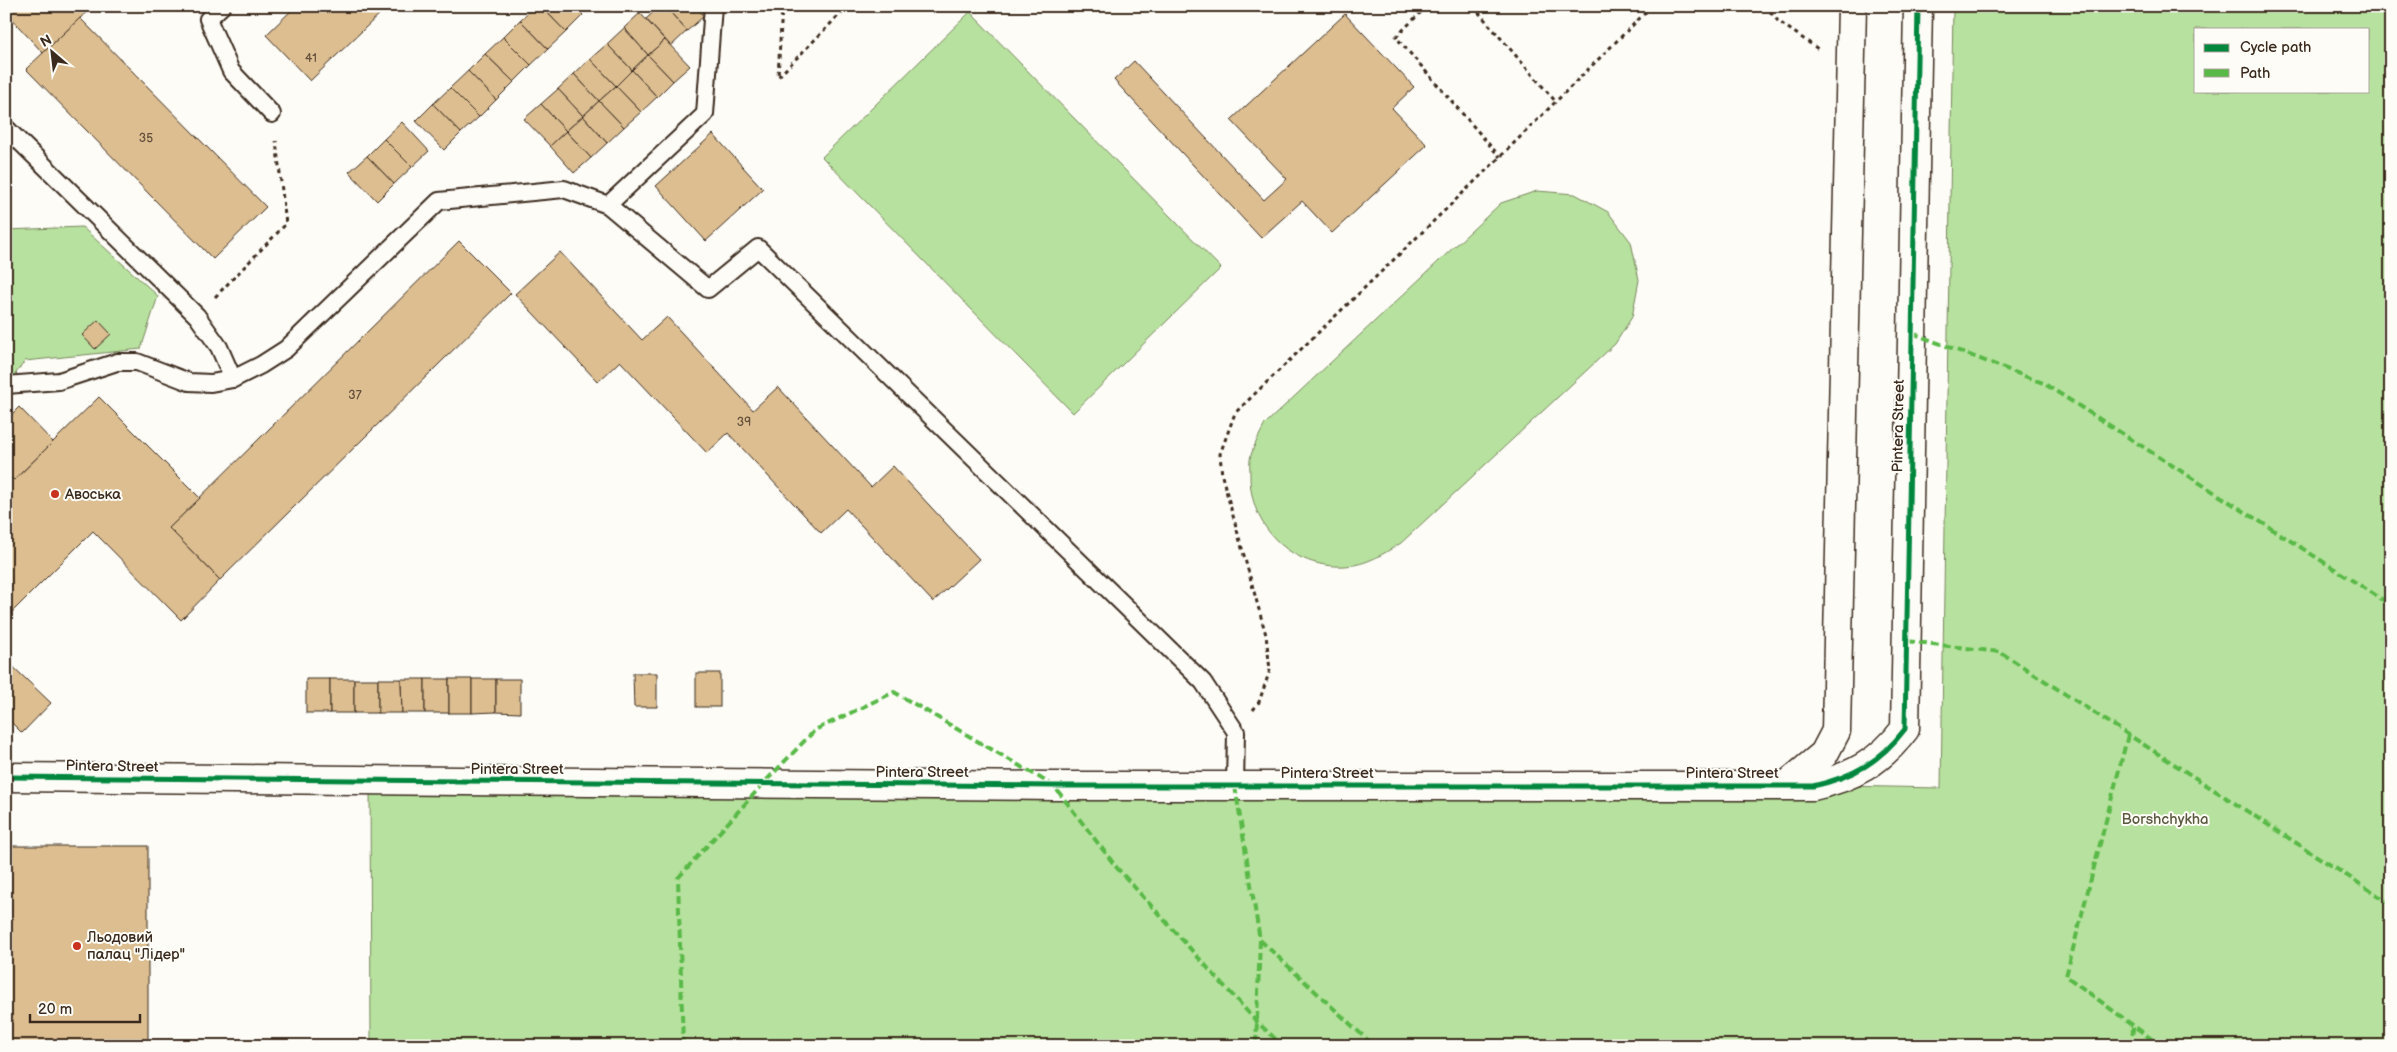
<svg xmlns="http://www.w3.org/2000/svg" width="2397" height="1052" font-family="'Balsamiq Sans',sans-serif">
  <style>
    .green { fill: #b7e19e; stroke: #79865e; fill-rule: evenodd }
    .building { fill: #dcbe90; stroke: #3b2a1e }
    .lines { fill: none; stroke-linecap: round; stroke-linejoin: round }
    .service-casing { stroke: #3b2a1e; stroke-width: 20 }
    .tertiary-casing { stroke: #3b2a1e; stroke-width: 31 }
    .path { stroke: #3b2a1e; stroke-width: 3; stroke-dasharray: 4 4; stroke-linecap: butt }
    .service { stroke: #fdfcf7; stroke-width: 16 }
    .tertiary { stroke: #fdfcf7; stroke-width: 28 }
    .quiet { stroke: #58b947; stroke-width: 4; stroke-dasharray: 8 4; stroke-linecap: butt }
    .cycleway-casing { stroke: #fdfcf7; stroke-width: 8 }
    .cycleway { stroke: #00873e; stroke-width: 5 }
    .poi-dot { fill: #c8321e; stroke: #fdfcf7; stroke-width: 2 }
    .labels { text-anchor: middle; stroke-width: 4; stroke-linejoin: round; paint-order: stroke }
    .number-label { font-size: 12px; fill: #634f3a }
    .street-label { font-size: 15px; fill: #3b2a1e; stroke: #fdfcf7 }
    .poi-label { font-size: 15px; fill: #3b2a1e; stroke: #fdfcf7; text-anchor: start }
    .park-label { font-size: 15px; fill: #5a583e; stroke: #fdfcf7 }
  </style>
  <rect width="100%" height="100%" fill="#fdfcf7"/>
  <filter id="ink" filterUnits="userSpaceOnUse"><feTurbulence type="fractalNoise" baseFrequency=".02" numOctaves="2"/><feDisplacementMap in="SourceGraphic" scale="10" xChannelSelector="R" yChannelSelector="G"/><feConvolveMatrix kernelMatrix="1 2 1 2 8 2 1 2 1" color-interpolation-filters="sRGB"/></filter>
  <g filter="url(#ink)">
    <!-- green -->
    <g class="green">
      <path d="M1953,6H2391V1046H371L370,781L1787,785L1941,788ZM2196,29H2368V91H2196Z"/>
      <polygon points="970,12 1221,268 1073,413 822,157"/>
      <path d="M1537,191L1575,194L1608,212L1631,242L1639,280L1632,317L1615,344L1401,543C1383,554 1367,565 1345,566C1292,569 1249,527 1250,474C1250,468 1249,461 1251,455C1254,445 1260,434 1265,424L1501,203Z"/>
      <polygon points="82,227 158,296 141,349 25,361 13,377 6,369 6,230"/>
    </g>
    <!-- building -->
    <g class="building">
      <polygon points="6,6 93,6 43,53 6,13"/>
      <polygon points="296,6 388,6 310,81 266,35"/>
      <polygon points="535,6 541,6 566,32 548,49 520,20"/>
      <polygon points="541,6 575,6 583,15 566,32"/>
      <polygon points="660,6 665,6 687,31 671,46 646,19"/>
      <polygon points="665,6 695,6 704,16 687,31"/>
      <polygon points="640,13 665,40 648,55 624,28"/>
      <polygon points="1345,14 1414,87 1392,108 1427,145 1332,233 1302,201 1261,238 1114,80 1134,61 1264,200 1287,179 1231,120"/>
      <polygon points="80,18 266,207 213,259 26,69"/>
      <polygon points="520,20 548,49 531,65 503,37"/>
      <polygon points="624,28 648,55 632,70 607,44"/>
      <polygon points="503,37 531,65 514,82 485,54"/>
      <polygon points="665,40 690,66 673,81 648,55"/>
      <polygon points="607,44 632,70 616,86 590,59"/>
      <polygon points="485,54 514,82 496,100 468,71"/>
      <polygon points="648,55 673,81 657,97 632,70"/>
      <polygon points="590,59 616,86 599,101 574,74"/>
      <polygon points="632,70 657,97 641,112 616,86"/>
      <polygon points="468,71 496,100 479,117 450,88"/>
      <polygon points="574,74 599,101 583,116 558,89"/>
      <polygon points="616,86 641,112 624,127 599,101"/>
      <polygon points="450,88 479,117 461,133 433,104"/>
      <polygon points="558,89 583,116 566,131 541,104"/>
      <polygon points="599,101 624,127 607,143 583,116"/>
      <polygon points="433,104 461,133 444,150 416,121"/>
      <polygon points="541,104 566,131 550,146 524,119"/>
      <polygon points="583,116 607,143 591,158 566,131"/>
      <polygon points="402,122 429,151 412,167 384,139"/>
      <polygon points="566,131 591,158 574,173 550,146"/>
      <polygon points="713,134 763,189 706,241 656,186"/>
      <polygon points="384,139 412,167 394,184 367,156"/>
      <polygon points="367,156 394,184 377,201 349,172"/>
      <polygon points="459,241 511,293 220,580 169,528"/>
      <polygon points="560,252 642,340 667,317 753,410 778,387 871,487 893,466 979,559 933,602 846,509 821,533 728,433 707,453 620,361 598,382 515,294"/>
      <polygon points="98,320 111,334 95,349 82,335"/>
      <polygon points="99,397 200,498 169,528 220,580 181,620 93,531 6,618 6,473 14,480"/>
      <polygon points="19,407 53,442 14,480 6,473 6,420"/>
      <polygon points="6,660 51,703 22,733 6,717"/>
      <polygon points="633,673 657,673 657,707 634,707"/>
      <rect x="696" y="673" width="24" height="34"/>
      <rect x="306" y="679" width="24" height="34"/>
      <rect x="330" y="679" width="24" height="34"/>
      <rect x="354" y="679" width="24" height="34"/>
      <polygon points="378,679 401,679 402,713 378,713"/>
      <polygon points="401,679 425,679 425,713 402,713"/>
      <rect x="425" y="679" width="24" height="34"/>
      <rect x="449" y="679" width="23" height="34"/>
      <polygon points="472,679 496,679 496,712 472,713"/>
      <polygon points="496,679 520,679 520,713 496,712"/>
      <rect x="6" y="846" width="142" height="200"/>
    </g>
    <g class="lines">
      <defs>
        <g id="service">
          <polyline points="222,6 208,19 231,71 272,114"/>
          <polyline points="6,128 197,316 219,347 233,379"/>
          <polyline points="608,205 705,114 713,6"/>
          <polyline points="6,385 59,381 117,362 137,362 189,382 211,383 233,379 261,365 286,349 439,201 564,189 608,205 708,289 758,248 1203,682 1236,732 1235,786"/>
        </g>
        <g id="tertiary">
          <path d="M6,777L1054,786H1813C1853,777 1880,762 1905,729L1918,6"/>
          <polyline points="1787,785 1824,754 1836,731 1852,6"/>
        </g>
      </defs>
      <!-- service casing -->
      <use href="#service" class="service-casing"/>
      <!-- tertiary casing -->
      <use href="#tertiary" class="tertiary-casing"/>
      <!-- path -->
      <g class="path">
        <polyline points="782,6 778,77 848,6"/>
        <polyline points="1427,6 1396,37 1500,157"/>
        <polyline points="1473,6 1556,102"/>
        <polyline points="1765,6 1778,21 1818,49"/>
        <polyline points="215,297 286,224 276,141"/>
        <polyline points="1253,710 1259,702 1270,670 1266,635 1222,476 1220,454 1235,413 1500,157 1652,6"/>
      </g>
      <!-- service -->
      <use href="#service" class="service"/>
      <!-- tertiary -->
      <use href="#tertiary" class="tertiary"/>
      <!-- quiet -->
      <g class="quiet">
        <polyline points="1912,333 2043,383 2391,605"/>
        <polyline points="1907,641 2000,652 2391,904"/>
        <polyline points="2128,735 2066,976 2161,1046"/>
        <polyline points="1235,786 1260,940 1256,1046"/>
        <polyline points="1260,940 1374,1046"/>
        <polyline points="683,1046 678,878 763,784 815,730 894,692 1054,786 1117,868 1256,1021 1283,1046"/>
        <polyline points="2132,1046 2133,1027"/>
      </g>
      <defs>
        <path id="cycleway" d="M6,777L1054,786H1813C1853,777 1880,762 1905,729L1918,6"/>
      </defs>
      <!-- cycleway casing -->
      <use href="#cycleway" class="cycleway-casing"/>
      <!-- cycleway -->
      <use href="#cycleway" class="cycleway"/>
    </g>
  </g>
  <!-- markers -->
  <g class="poi-dot">
    <circle cx="55" cy="494" r="5"/>
    <circle cx="77" cy="946" r="5"/>
  </g>
  <g class="labels">
    <!-- number labels -->
    <g class="number-label">
      <text x="311" y="62">41</text>
      <text x="146" y="142">35</text>
      <text x="355" y="399">37</text>
      <text x="744" y="426">39</text>
    </g>
    <!-- street labels -->
    <g class="street-label">
      <text transform="translate(1898 426) rotate(-89)" y="5">Pintera Street</text>
      <text transform="translate(112 766) rotate(1)" y="5">Pintera Street</text>
      <text x="517" y="774">Pintera Street</text>
      <text x="922" y="777">Pintera Street</text>
      <text x="1327" y="778">Pintera Street</text>
      <text x="1732" y="778">Pintera Street</text>
    </g>
    <!-- poi labels -->
    <g class="poi-label">
      <text x="65" y="499">Авоська</text>
      <text x="87" y="942">Льодовий<tspan x="87" dy="17">палац "Лідер"</tspan></text>
    </g>
    <!-- park labels -->
    <g class="park-label">
      <text x="2165" y="824">Borshchykha</text>
    </g>
  </g>
  <!-- margin -->
  <rect width="2397" height="1052" fill="none" stroke="#fdfcf7" stroke-width="25"/>
  <rect x="12" y="12" width="2372" height="1027" fill="none" stroke="#3b2a1e" stroke-width="2" filter="url(#ink)"/>
  <!-- legend -->
  <rect x="2194" y="28" width="175" height="65" fill="#fdfcf7" stroke="#afa8a0"/>
  <rect x="2204" y="44" width="25" height="8" fill="#00873e" stroke="#afa8a0"/>
  <text x="2240" y="52" font-size="15" fill="#3b2a1e">Cycle path</text>
  <rect x="2204" y="69" width="25" height="8" fill="#58b947" stroke="#afa8a0"/>
  <text x="2240" y="78" font-size="15" fill="#3b2a1e">Path</text>
  <!-- north arrow -->
  <g transform="translate(52 52) rotate(332)" stroke="#fdfcf7" stroke-width="4" paint-order="stroke">
  <path d="M0-4L9 19L0 12L-9 19Z" fill="#3b2a1e"/>
  <text y="-8" font-size="14" font-weight="bold" text-anchor="middle" fill="#3b2a1e">N</text>
  </g>
  <!-- scale -->
  <path d="M30 1014v8h110v-8" fill="none" stroke="#3b2a1e" stroke-width="2.5"/>
  <text x="38" y="1014" font-size="15" fill="#3b2a1e" stroke="#fdfcf7" stroke-width="4" paint-order="stroke">20 m</text>
</svg>
